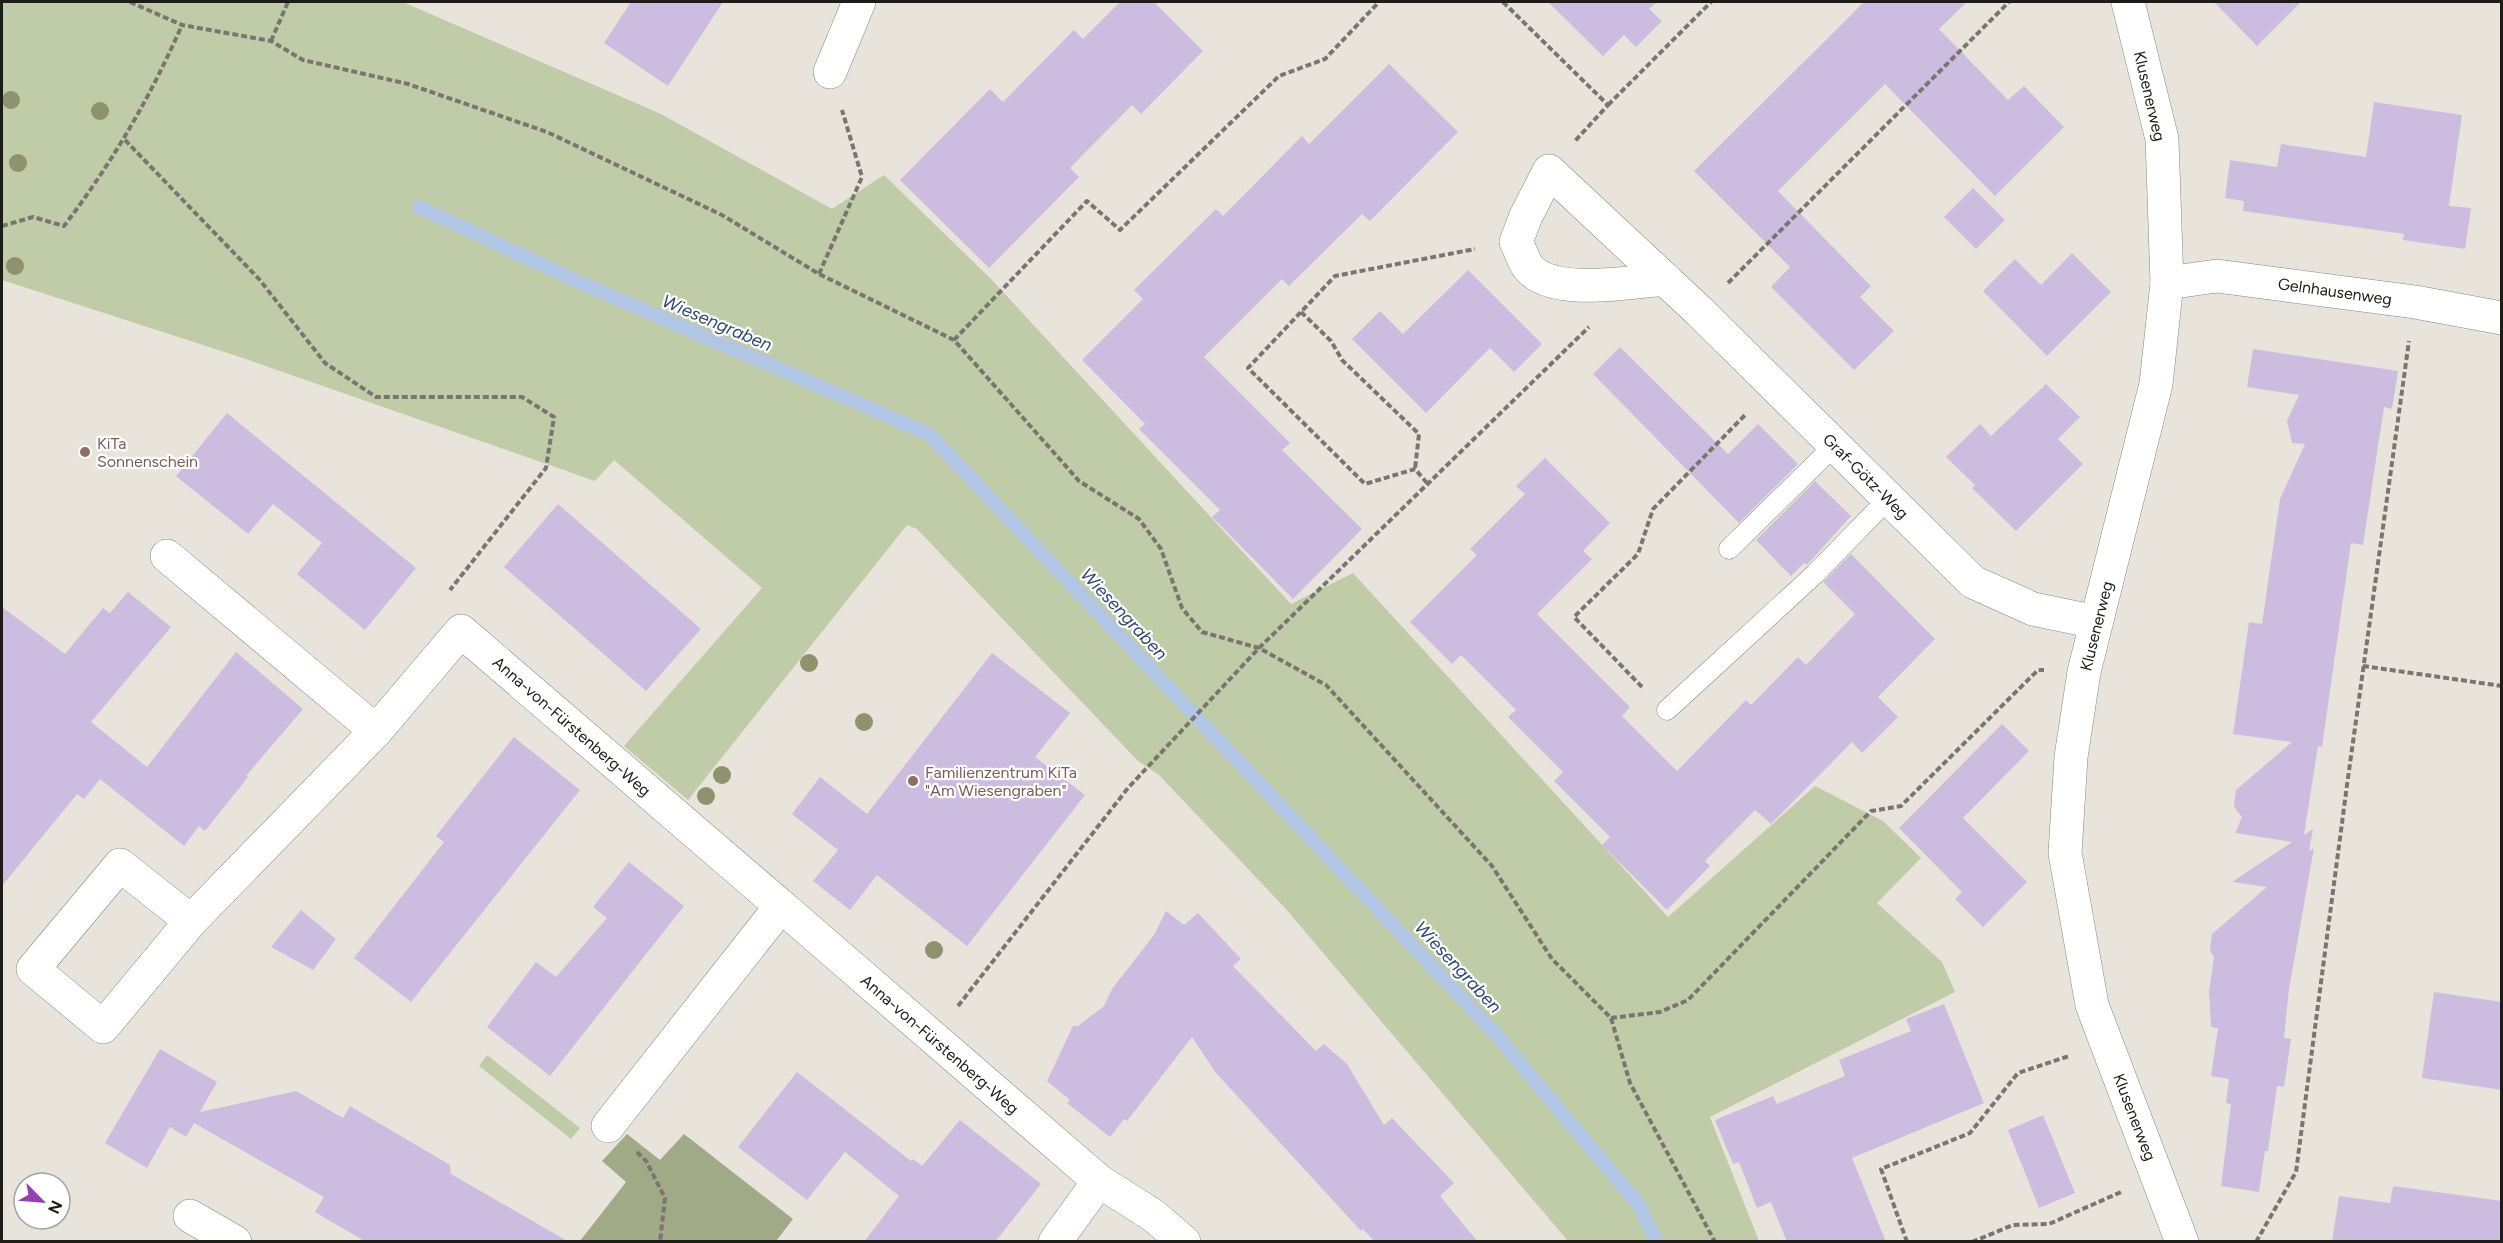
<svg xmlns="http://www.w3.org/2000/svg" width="2503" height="1243" font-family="Figtree,sans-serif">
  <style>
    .green { fill: #c0cba7 }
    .forest { fill: #a0aa87 }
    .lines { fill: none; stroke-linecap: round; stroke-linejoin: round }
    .stream { stroke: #b1c5e5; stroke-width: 14 }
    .building { fill: #ccbde0 }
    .lane-casing { stroke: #8b867e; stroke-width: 21 }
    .street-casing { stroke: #8b867e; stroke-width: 34 }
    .path { stroke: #797670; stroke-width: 4; stroke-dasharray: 6 3; stroke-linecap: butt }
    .lane { stroke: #fff; stroke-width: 20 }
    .street { stroke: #fff; stroke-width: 33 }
    .tree { fill: #8e926f }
    .education-dot { fill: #8d6e63; stroke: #fff; stroke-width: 2 }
    .labels { text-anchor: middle; stroke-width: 4.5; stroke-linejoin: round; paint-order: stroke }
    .street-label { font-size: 16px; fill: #1d1c18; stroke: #fff }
    .education-label { font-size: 16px; fill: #785e54; stroke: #fff; text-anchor: start }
    .water-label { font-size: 18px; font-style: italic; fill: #2d4974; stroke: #fff }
  </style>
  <rect width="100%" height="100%" fill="#e9e4db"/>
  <!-- green -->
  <g class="green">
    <polygon points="2,2 403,2 661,114 832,209 884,175 992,280 1291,604 1353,573 1668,917 1815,786 1883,821 1921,858 1877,903 1942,962 1955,992 1710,1117 1759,1241 1568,1241 1285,908 1159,775 1138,761 917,529 907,525 688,800 624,746 762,588 614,460 595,481 240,357 2,280"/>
    <polygon points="487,1055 580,1128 571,1139 479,1066"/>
  </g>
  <!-- forest -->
  <polygon class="forest" points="627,1134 660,1160 684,1134 793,1219 776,1241 580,1241 626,1182 602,1161"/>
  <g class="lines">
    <!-- stream -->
    <polyline class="stream" points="419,207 579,282 929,434 1494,1032 1638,1204 1657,1242"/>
  </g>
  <!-- building -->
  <g class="building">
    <polygon points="631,2 723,2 668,86 604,43"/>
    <polygon points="1120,2 1154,2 1203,51 1141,114 1132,105 1070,168 1079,177 989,268 900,180 990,89 1003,102 1074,30 1083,39"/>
    <polygon points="1548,2 1657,2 1649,9 1662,21 1636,47 1624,35 1603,56"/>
    <polygon points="1864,2 1967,2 1939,29 2008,100 2024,86 2064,127 1995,196 1885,84 1778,191 1871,286 1860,297 1894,331 1854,370 1771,287 1790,267 1694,171"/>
    <polygon points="2214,2 2301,2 2257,46"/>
    <polygon points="1389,64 1458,132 1370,221 1362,214 1289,286 1282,279 1204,357 1290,443 1282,450 1362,529 1293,599 1212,517 1220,510 1139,429 1145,424 1082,360 1143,299 1134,290 1216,209 1223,216 1302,136 1309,144"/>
    <polygon points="2374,102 2462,115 2449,206 2471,208 2465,249 2403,240 2404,234 2243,211 2244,201 2225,198 2230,160 2277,167 2281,144 2366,157"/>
    <polygon points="1973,188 2005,220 1976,249 1944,217"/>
    <polygon points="2072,253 2111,292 2047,356 1983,291 2015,259 2041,285"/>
    <polygon points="1468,270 1542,344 1514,372 1490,348 1426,413 1352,339 1380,311 1403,334"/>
    <polygon points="1620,347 1728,454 1758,424 1798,464 1739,523 1593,374"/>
    <polygon points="2253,349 2398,371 2392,409 2384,407 2363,545 2351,543 2322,747 2318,746 2304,835 2313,829 2309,851 2314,848 2289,989 2284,1038 2291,1039 2284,1087 2277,1086 2268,1151 2265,1151 2259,1192 2221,1186 2231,1104 2226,1103 2229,1079 2211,1076 2218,1028 2211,1027 2209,992 2214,957 2210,951 2212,934 2267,887 2232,882 2292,842 2235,833 2242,817 2234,807 2236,790 2292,742 2233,734 2249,622 2262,624 2280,499 2305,444 2292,443 2287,421 2299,395 2247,387"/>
    <polygon points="2046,384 2080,417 2058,439 2083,464 2016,531 1972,488 1975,485 1946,457 1980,424 1991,436"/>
    <polygon points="227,413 416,568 365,630 297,574 322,543 273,504 248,534 176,476"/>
    <polygon points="1545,458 1610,523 1583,551 1592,559 1537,614 1630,707 1622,716 1677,771 1746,700 1751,705 1798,657 1806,665 1855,614 1823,582 1851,554 1935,639 1878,697 1898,717 1862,753 1852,742 1771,824 1755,810 1705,861 1710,866 1667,910 1602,845 1610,837 1554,781 1563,772 1508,717 1516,710 1461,655 1452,664 1410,622 1477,555 1470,549 1525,494 1516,486"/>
    <polygon points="1815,481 1851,516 1807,565 1804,563 1791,576 1756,540"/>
    <polygon points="558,504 701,629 646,691 504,567"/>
    <polygon points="128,592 171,627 91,722 147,767 236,652 303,709 246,776 248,777 205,831 199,826 184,846 100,779 84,799 77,794 2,886 2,607 65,654 103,608 110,613"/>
    <polygon points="992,653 1070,713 1035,757 1085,795 967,946 877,875 850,910 813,881 838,850 792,814 820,777 867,814"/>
    <polygon points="2002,724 2029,751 1963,818 2027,882 1983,927 1955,899 1962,892 1899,828"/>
    <polygon points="514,737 580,790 411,1002 354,958 444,842 436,836"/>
    <polygon points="629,862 684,906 550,1076 487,1027 536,962 556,977 607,918 593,907"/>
    <polygon points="301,910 336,939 313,970 271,947"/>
    <polygon points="1166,911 1184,925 1198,913 1241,959 1233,966 1316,1051 1324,1044 1347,1064 1384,1125 1392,1118 1454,1183 1440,1196 1478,1242 1375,1242 1363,1229 1361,1231 1216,1073 1192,1037 1127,1121 1124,1119 1110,1137 1067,1103 1070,1100 1047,1081 1073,1026 1078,1026 1104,1006 1112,989 1154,935"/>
    <polygon points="2434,992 2502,1002 2502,1090 2422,1078"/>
    <polygon points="1944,1004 1984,1103 1852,1158 1886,1242 1787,1242 1771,1202 1757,1208 1739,1162 1733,1164 1715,1120 1773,1096 1777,1104 1845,1076 1839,1060 1911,1031 1906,1019"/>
    <polygon points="160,1049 217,1082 200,1112 296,1091 343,1118 350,1106 450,1165 451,1174 569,1242 366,1242 315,1212 324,1197 194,1123 186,1137 170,1127 147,1168 105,1143"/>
    <polygon points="797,1072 911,1161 913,1159 922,1166 960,1120 1041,1184 995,1242 864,1242 899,1196 845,1152 807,1200 738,1147"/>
    <polygon points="2043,1115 2075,1193 2039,1208 2008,1130"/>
    <polygon points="2393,1186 2502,1201 2502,1242 2332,1242 2339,1196 2390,1203"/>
  </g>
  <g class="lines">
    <defs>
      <g id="lane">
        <polyline points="1729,549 1835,445"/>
        <polyline points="1667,710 1815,574 1889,498"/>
      </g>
      <g id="street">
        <polyline points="2128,2 2162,139 2167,283 2156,384 2084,672 2071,757 2065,853 2092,1005 2182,1242"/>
        <polyline points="830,72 859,2"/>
        <path d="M1665,279C1631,282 1552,297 1528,267C1523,260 1520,249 1516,242L1526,216L1549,171L1699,311L1973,582L2033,609L2096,622"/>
        <polyline points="2167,283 2217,276 2415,302 2502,318"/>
        <polyline points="167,556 376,731 461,631 781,906"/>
        <polyline points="191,921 120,865 33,969 103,1027 191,921 376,731"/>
        <polyline points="608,1126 781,906 1099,1181"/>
        <polyline points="190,1216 235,1242"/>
        <polyline points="1055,1242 1099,1181 1154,1216 1184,1242"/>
      </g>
    </defs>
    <!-- lane casing -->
    <use href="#lane" class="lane-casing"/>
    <!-- street casing -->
    <use href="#street" class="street-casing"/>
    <!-- path -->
    <g class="path">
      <polyline points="130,2 182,25 271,41 303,60 408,84 547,132 722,215 819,274 954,340 1079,481 1139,519 1161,549 1182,608 1202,632 1259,648 1326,685 1492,866 1552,959 1611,1018 1630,1083 1715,1242"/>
      <polyline points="1503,2 1608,105 1575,141"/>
      <polyline points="271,41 288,2"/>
      <polyline points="1608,105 1711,2"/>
      <polyline points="125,140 259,279 325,363 376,397 522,397 554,417 546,468 450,590"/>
      <path d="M2,226L33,217L64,226C112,163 150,98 182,25"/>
      <polyline points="819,274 862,177 842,110"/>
      <polyline points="1728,283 2009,2"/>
      <polyline points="1301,312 1331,341 1342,360 1419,434 1415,469"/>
      <polyline points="954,340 1087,201 1120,230 1279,76 1325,59 1379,2"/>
      <polyline points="1427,483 1415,469 1365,484 1248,368 1335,276 1475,249"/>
      <polyline points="2363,666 2502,686"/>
      <polyline points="1642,687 1574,617 1638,554 1653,509 1746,414"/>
      <polyline points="958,1006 1128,788 1259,648 1589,327"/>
      <polyline points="1611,1018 1660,1012 1688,1000 1871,811 1901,806 2038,670 2044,670"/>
      <polyline points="637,1152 646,1161 665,1198 660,1242"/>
      <polyline points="1907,1242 1881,1169 1970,1133 2018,1073 2069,1056"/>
      <polyline points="1972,1242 2013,1225 2049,1224 2121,1192"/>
      <polyline points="2256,1242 2296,1172 2347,785 2409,341"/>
    </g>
    <!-- lane -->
    <use href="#lane" class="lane"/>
    <!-- street -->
    <use href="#street" class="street"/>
  </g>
  <!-- trees -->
  <g class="tree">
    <circle cx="11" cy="100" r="9"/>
    <circle cx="100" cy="111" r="9"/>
    <circle cx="18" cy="163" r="9"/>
    <circle cx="15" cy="266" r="9"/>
    <circle cx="809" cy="663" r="9"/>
    <circle cx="864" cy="722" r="9"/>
    <circle cx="722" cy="775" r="9"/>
    <circle cx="706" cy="796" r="9"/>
    <circle cx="934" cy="950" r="9"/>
  </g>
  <!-- markers -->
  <g class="education-dot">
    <circle cx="85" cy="452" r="6"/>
    <circle cx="913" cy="781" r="6"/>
  </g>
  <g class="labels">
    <!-- street labels -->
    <g class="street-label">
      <text transform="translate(2150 96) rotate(77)" y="6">Klusenerweg</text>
      <text transform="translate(2335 291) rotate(8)" y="6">Gelnhausenweg</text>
      <text transform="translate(1866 476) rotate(45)" y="6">Graf-Götz-Weg</text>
      <text transform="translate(2096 626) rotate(-76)" y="6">Klusenerweg</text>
      <text transform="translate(572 726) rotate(41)" y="6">Anna-von-Fürstenberg-Weg</text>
      <text transform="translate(940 1044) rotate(41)" y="6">Anna-von-Fürstenberg-Weg</text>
      <text transform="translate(2135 1117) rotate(69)" y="6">Klusenerweg</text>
    </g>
    <!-- education labels -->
    <g class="education-label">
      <text x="97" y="449">KiTa<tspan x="97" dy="18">Sonnenschein</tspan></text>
      <text x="925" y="778">Familienzentrum KiTa<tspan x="925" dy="18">"Am Wiesengraben"</tspan></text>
    </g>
    <!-- water labels -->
    <g class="water-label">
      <text transform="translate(717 323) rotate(23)" y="6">Wiesengraben</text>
      <text transform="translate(1124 614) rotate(47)" y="6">Wiesengraben</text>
      <text transform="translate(1458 967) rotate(47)" y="6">Wiesengraben</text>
    </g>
  </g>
  <!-- border -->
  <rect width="2503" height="1243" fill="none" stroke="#1d1c18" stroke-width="6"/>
  <!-- north arrow -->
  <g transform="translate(42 1201) rotate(115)"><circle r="28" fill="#ffffff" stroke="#a5a4a3" stroke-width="1.5"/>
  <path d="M0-4.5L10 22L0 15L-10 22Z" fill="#9441af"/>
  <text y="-9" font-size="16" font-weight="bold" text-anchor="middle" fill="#1d1c18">N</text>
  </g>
</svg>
